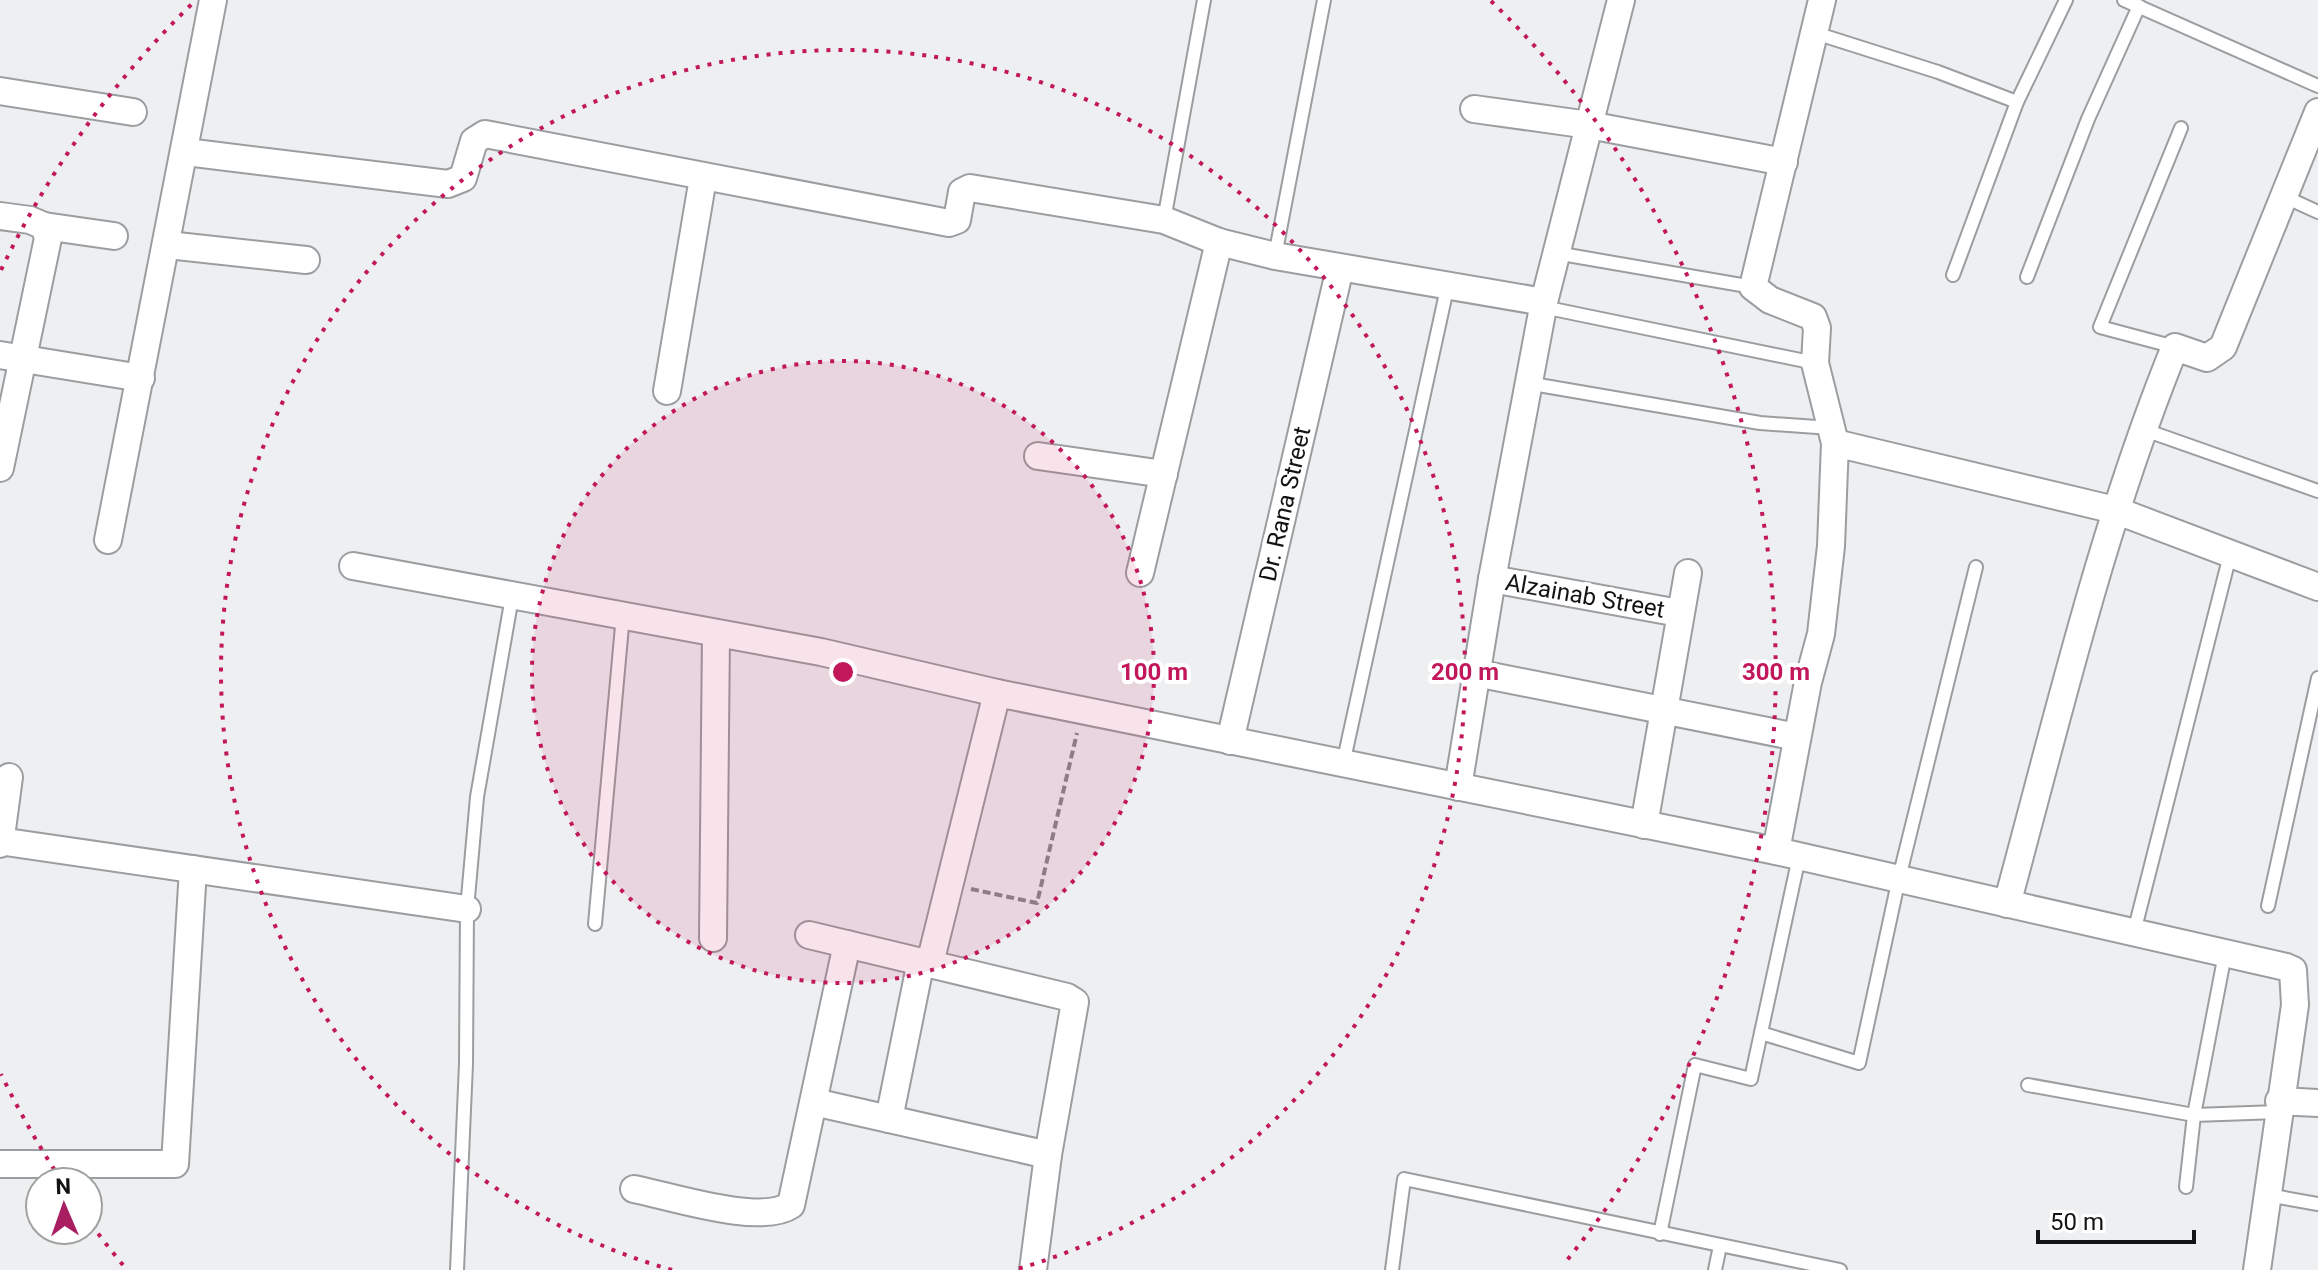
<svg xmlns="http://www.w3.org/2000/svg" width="2318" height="1270" font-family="Roboto,sans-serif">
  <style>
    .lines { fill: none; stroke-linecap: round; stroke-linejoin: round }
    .lane-casing { stroke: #9b9ea0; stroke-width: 16 }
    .street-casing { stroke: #9b9ea0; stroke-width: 30 }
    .path { stroke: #87898b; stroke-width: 4; stroke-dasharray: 8 4; stroke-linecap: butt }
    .lane { stroke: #fff; stroke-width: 12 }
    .street { stroke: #fff; stroke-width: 26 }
    .ring { fill: none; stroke: #c2185b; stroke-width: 4; stroke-dasharray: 4 8 }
    .labels { text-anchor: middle; stroke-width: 8; stroke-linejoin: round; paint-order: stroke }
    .street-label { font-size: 24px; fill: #121314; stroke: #fff }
    .centre { fill: #c2185b; stroke: #fff; stroke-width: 4 }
    .ring-label { font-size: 24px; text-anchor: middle; font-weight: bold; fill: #c2185b; stroke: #fff; stroke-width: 8; stroke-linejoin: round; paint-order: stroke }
  </style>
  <rect width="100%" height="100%" fill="#edeff1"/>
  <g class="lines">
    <defs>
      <g id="lane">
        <polyline points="2124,0 2318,86"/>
        <polyline points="1812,32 1938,72 2017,102"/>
        <polyline points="2283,196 2318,212"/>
        <polyline points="1164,220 1204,0"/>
        <polyline points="1556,253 1753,287"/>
        <polyline points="1275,256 1324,0"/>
        <polyline points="1953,275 2017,102 2066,0"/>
        <polyline points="2027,277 2088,119 2139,6"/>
        <polyline points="1543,307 1815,363"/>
        <polyline points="2175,347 2100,327 2181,128"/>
        <polyline points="1527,383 1760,423 1831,428"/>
        <polyline points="2142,429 2318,491"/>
        <polyline points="1343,764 1448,284"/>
        <polyline points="2268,906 2318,678"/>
        <polyline points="595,924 623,615"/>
        <polyline points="2134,932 2230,555"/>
        <polyline points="1761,1033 1859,1063 1899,878 1976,567"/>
        <polyline points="2028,1085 2194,1115 2278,1112"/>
        <polyline points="2186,1187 2194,1115 2225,954"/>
        <polyline points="2267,1195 2318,1204"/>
        <polyline points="1660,1234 1695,1065 1751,1079 1799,857"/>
        <polyline points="457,1270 466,1064 467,909 477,797 512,597"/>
        <polyline points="1392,1270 1404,1179 1840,1270"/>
        <polyline points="1715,1270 1720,1246"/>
      </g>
      <g id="street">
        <polyline points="0,91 133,112"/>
        <polyline points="1474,109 1589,125 1784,162"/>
        <polyline points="186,152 448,184 463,178 474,141 485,134 949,223 957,220 962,192 970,188 1164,220 1219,242 1275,256 1544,302"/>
        <polyline points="0,216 30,220 44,226 48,238 0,468"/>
        <polyline points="44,226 114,236"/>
        <polyline points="168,245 306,260"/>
        <polyline points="0,355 141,378"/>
        <polyline points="667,391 703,178"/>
        <polyline points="1835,443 2115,510 2318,587"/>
        <polyline points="1038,456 1164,474"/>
        <polyline points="108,540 213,0"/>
        <polyline points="353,566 821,652 997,693 1776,851 2286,967 2293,970 2295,1005 2257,1270"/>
        <polyline points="1140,573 1219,242"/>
        <polyline points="1492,579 1679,613"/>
        <polyline points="1476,673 1797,737"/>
        <polyline points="1230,741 1340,268"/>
        <polyline points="1458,787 1492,579 1544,302 1621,0"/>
        <polyline points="1644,825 1688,573"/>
        <polyline points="0,841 467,909"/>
        <polyline points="0,844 9,777"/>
        <polyline points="1776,851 1808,682 1821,634 1831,546 1835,443 1815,363 1817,328 1813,317 1770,300 1753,287 1822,0"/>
        <path d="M2007,904C2058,717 2102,526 2175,347L2207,358L2223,347L2318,112"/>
        <polyline points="809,935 1067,997 1075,1002 1048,1155 1033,1270"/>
        <polyline points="713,938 716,633"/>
        <polyline points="930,963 997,693"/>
        <polyline points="2279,1101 2318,1103"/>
        <polyline points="814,1102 1048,1155"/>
        <polyline points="889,1119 921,961"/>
        <polyline points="0,1164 175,1164 193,869"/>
        <path d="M634,1189C670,1196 761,1226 791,1205L847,944"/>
      </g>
    </defs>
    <!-- lane casing -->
    <use href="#lane" class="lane-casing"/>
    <!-- street casing -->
    <use href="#street" class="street-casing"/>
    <!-- path -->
    <polyline class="path" points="971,889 1037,903 1077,733"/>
    <!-- lane -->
    <use href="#lane" class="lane"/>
    <!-- street -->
    <use href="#street" class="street"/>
  </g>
  <!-- distance rings -->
  <circle cx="843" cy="672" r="311" fill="#c2185b" fill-opacity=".12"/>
  <g class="ring">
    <circle cx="843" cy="672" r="311"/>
    <path d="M672 1270A622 622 0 1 1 1014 1270"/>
    <path d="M123 1265A933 933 0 0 1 88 1220M61 1180A933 933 0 0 1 1 1074M1 270A933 933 0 0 1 195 1M1491 1A933 933 0 0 1 1563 1265"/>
  </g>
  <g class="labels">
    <!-- street labels -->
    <g class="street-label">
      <text transform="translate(1285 504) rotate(-77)" y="8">Dr. Rana Street</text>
      <text transform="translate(1585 596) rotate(10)" y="8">Alzainab Street</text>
    </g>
  </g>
  <circle cx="843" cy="672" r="12" class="centre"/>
  <g class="ring-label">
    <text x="1154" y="680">100 m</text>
    <text x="1465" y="680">200 m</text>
    <text x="1776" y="680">300 m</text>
  </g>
  <!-- north arrow -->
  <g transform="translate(64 1206) rotate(358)"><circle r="38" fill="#ffffff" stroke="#a0a1a1" stroke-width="2"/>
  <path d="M0-6L14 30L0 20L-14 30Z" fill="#a91e61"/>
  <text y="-12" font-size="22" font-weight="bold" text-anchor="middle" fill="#121314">N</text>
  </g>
  <!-- scale -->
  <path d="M2038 1230v12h156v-12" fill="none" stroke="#121314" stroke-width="4"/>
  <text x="2050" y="1230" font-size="24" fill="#121314" stroke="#ffffff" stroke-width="6" paint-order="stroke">50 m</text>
</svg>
